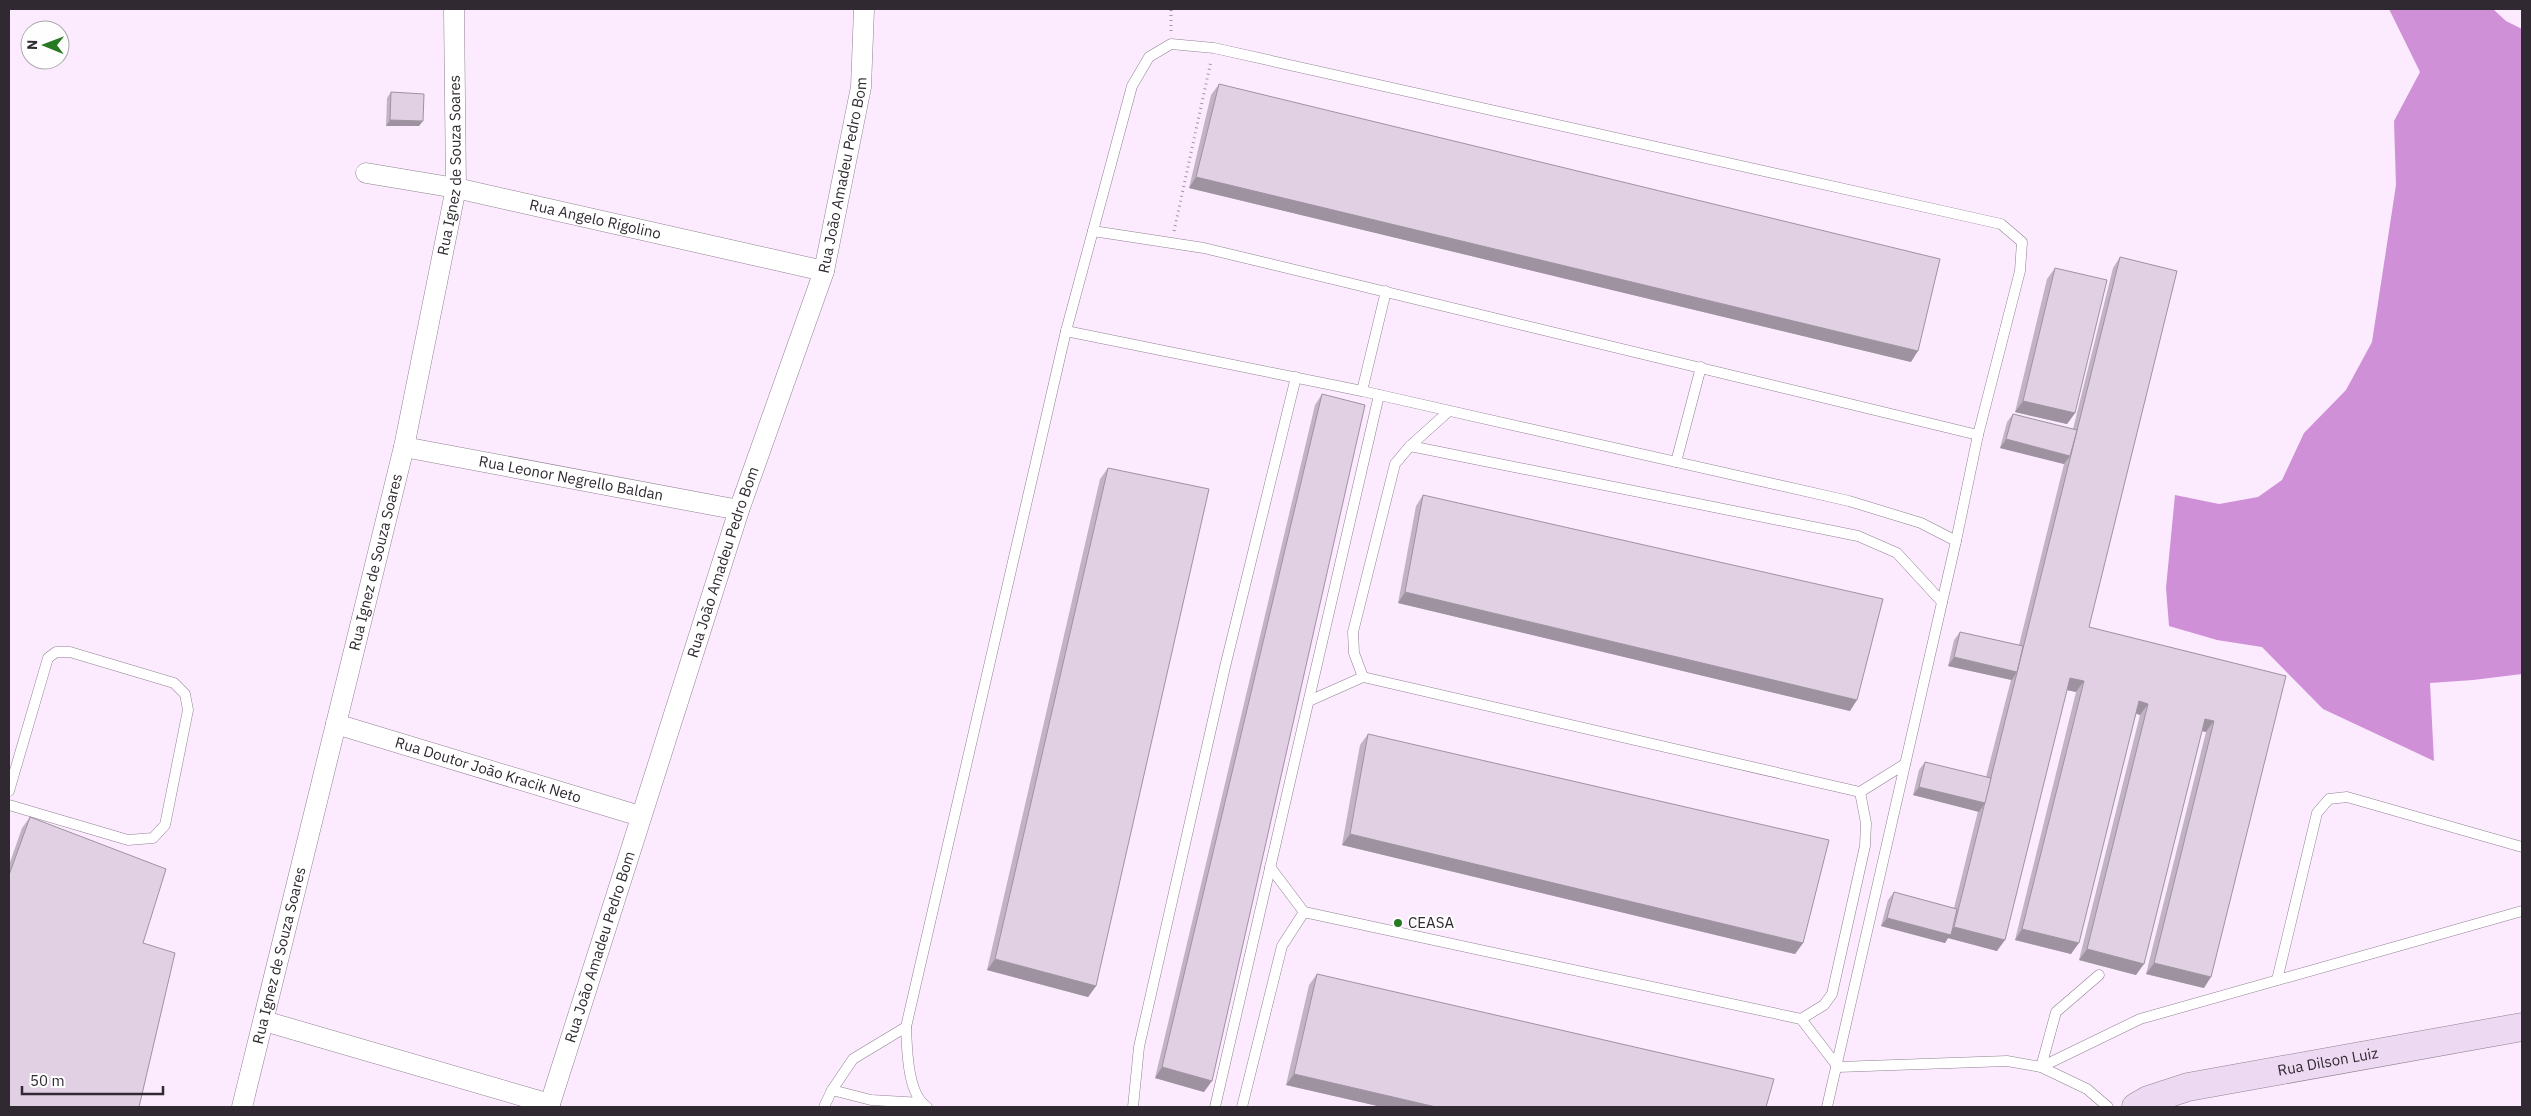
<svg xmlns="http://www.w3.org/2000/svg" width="2531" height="1116" font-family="'IBM Plex Sans',sans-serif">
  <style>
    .forest { fill: #cf90d8 }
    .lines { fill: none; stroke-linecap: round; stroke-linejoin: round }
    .lane-casing { stroke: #908092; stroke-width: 11 }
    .street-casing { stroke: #908092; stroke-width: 21 }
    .secondary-casing { stroke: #908092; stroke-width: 29 }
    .path { stroke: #a194a2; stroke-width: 3; stroke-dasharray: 1 4; stroke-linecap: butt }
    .lane { stroke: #fff; stroke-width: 10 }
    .street { stroke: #fff; stroke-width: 20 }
    .secondary { stroke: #eed9f2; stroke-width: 28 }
    .wall { fill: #c2b3c4 }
    .shaded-wall { fill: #9e92a0 }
    .building { fill: #e1d0e4; stroke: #9e92a0 }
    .poi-dot { fill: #287923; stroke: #fefefe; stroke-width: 2 }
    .labels { text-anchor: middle; stroke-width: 4; stroke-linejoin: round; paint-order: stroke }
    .street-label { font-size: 15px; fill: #302931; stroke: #fefefe }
    .poi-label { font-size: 15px; fill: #302931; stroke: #fefefe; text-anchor: start }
  </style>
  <rect width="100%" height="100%" fill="#fcebfe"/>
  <!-- forest -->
  <polygon class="forest" points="2389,9 2493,9 2506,21 2522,29 2522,674 2473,680 2430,683 2434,761 2323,709 2262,647 2217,640 2169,626 2166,588 2175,495 2219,504 2258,497 2282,480 2304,433 2346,390 2372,342 2396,185 2394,121 2420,72"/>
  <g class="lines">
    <defs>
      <g id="lane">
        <polyline points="1093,231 1204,248 1978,435"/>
        <polyline points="1066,331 1362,391 1849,501 1921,523 1956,541 1827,1107"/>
        <polyline points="1362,391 1386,291"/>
        <polyline points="1410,446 1858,536 1897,553 1942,602"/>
        <polyline points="1676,462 1701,367"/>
        <polyline points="1363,677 1354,653 1353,632 1395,464 1410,446 1449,411"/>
        <polyline points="1309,701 1363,677 1860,792 1905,764"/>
        <polyline points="9,791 48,658 56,652 70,652 174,683 185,694 188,710 165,825 153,838 128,840 9,805"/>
        <polyline points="1270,867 1304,912 1801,1019 1838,1067 2007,1061 2041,1067 2087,1089 2108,1107"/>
        <polyline points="2099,975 2056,1012 2041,1067 2140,1019 2522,911"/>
        <polyline points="2277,980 2317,813 2329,799 2347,797 2522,847"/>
        <polyline points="1801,1019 1824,1005 1832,994 1865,846 1866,823 1860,792"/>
        <polyline points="832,1090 871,1100 922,1103"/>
        <polyline points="824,1107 832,1090 853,1059 906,1027"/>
        <path d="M927,1107C907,1094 907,1048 906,1027L1066,331L1132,86L1149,57L1171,44L1214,48L2001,224L2022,242L2020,271L1978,435L1956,541"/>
        <polyline points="1133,1107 1139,1047 1225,667 1296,377"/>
        <polyline points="1215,1107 1379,395"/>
        <polyline points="1242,1107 1282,946 1304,912"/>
      </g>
      <g id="street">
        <path id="s1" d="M366,173L456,188L824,271"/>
        <path id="s2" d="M404,447L739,510"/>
        <path id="s3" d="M336,724L640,816"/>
        <polyline points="264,1021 550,1104"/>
        <path id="s4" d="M242,1107L404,447L456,188L454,9"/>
        <path id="s5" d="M549,1107L739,510L824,271L861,87L864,9"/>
      </g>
      <g id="secondary">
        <path id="s6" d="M2136,1107L2148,1100L2188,1087L2522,1027"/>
      </g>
    </defs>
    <!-- lane casing -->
    <use href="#lane" class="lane-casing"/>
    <!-- street casing -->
    <use href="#street" class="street-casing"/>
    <!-- secondary casing -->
    <use href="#secondary" class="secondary-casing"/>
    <!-- path -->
    <g class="path">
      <polyline points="1171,31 1171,9"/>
      <polyline points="1174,231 1211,61"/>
    </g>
    <!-- lane -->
    <use href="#lane" class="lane"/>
    <!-- street -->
    <use href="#street" class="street"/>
    <!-- secondary -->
    <use href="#secondary" class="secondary"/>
  </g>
  <!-- wall -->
  <g class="wall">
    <polygon points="1219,84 1911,362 1189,188 1211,95"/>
    <polygon points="391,92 419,126 386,126 387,98"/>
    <polygon points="2120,257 2089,627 2286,676 2204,988 2146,974 2206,732 2202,731 2136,975 2079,960 2140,715 2136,713 2071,954 2015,940 2076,692 2067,690 1997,951 1948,938 1945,943 1881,926 1888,900 1894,892 1954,908 1978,811 1913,795 1919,770 1925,762 1986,777 2011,680 1948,666 1954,640 1960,632 2019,645 2064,464 2000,448 2007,422 2013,414 2073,429 2113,268"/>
    <polygon points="2055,268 2075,413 2067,424 2015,412 2047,279"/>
    <polygon points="1322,394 1204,1092 1155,1078 1315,405"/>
    <polygon points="1108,468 1096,986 1088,997 987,970 1100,479"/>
    <polygon points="1423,495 1850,711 1398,603 1416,506"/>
    <polygon points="1368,734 1803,943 1795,954 1342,845 1360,745"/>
    <polygon points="30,817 143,943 9,1107 9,865 22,828"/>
    <polygon points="1317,974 1766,1107 1382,1107 1286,1085 1309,985"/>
  </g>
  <!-- shaded-wall -->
  <g class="shaded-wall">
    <polygon points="390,120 423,121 419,126 386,126"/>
    <polygon points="1196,177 1918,351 1911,362 1189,188"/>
    <polygon points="2023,401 2075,413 2067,424 2015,412"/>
    <polygon points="2006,439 2070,456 2064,464 2000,448"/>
    <polygon points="1405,592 1857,700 1850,711 1398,603"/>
    <polygon points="1954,657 2017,672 2012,680 1948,666"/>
    <polygon points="2070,678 2084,681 2076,692 2062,689"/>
    <polygon points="2139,701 2148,704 2140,715 2131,712"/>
    <polygon points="2205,719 2214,721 2206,732 2197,730"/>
    <polygon points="1919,787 1985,803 1979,812 1913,795"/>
    <polygon points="1350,834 1803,943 1795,954 1342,845"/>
    <polygon points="1887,918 1949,934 1954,927 2005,940 1997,951 1948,938 1945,943 1881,926"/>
    <polygon points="2022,929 2079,943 2071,954 2015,940"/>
    <polygon points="2087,949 2144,964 2136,975 2079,960"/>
    <polygon points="995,959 1096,986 1088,997 987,970"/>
    <polygon points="2154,963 2211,977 2204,988 2146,974"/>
    <polygon points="1162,1067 1212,1081 1204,1092 1155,1078"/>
    <polygon points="1294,1074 1436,1107 1382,1107 1286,1085"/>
  </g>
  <!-- building -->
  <g class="building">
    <polygon points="1219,84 1940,259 1918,351 1196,177"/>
    <polygon points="391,92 424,94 423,121 390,120"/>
    <polygon points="2120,257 2177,271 2089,627 2286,676 2211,977 2154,963 2214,721 2205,719 2144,964 2087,949 2148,704 2139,701 2079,943 2022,929 2084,681 2070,678 2005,940 1954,927"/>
    <polygon points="2055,268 2107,280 2075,413 2023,401"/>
    <polygon points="1322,394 1365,405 1212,1081 1162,1067"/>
    <polygon points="2013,414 2077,430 2070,456 2006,439"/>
    <polygon points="1108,468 1209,489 1096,986 995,959"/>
    <polygon points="1423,495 1883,599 1857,700 1405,592"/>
    <polygon points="1960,632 2023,646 2017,672 1954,657"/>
    <polygon points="1368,734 1829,840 1803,943 1350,834"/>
    <polygon points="1925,762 1991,778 1985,803 1919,787"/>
    <polygon points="30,817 166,869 143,943 175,953 139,1107 9,1107 9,875"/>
    <polygon points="1894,892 1957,909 1951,935 1887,918"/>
    <polygon points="1317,974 1774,1079 1766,1107 1436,1107 1294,1074"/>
  </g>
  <!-- markers -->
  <circle class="poi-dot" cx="1398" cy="923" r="5"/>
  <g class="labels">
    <!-- street labels -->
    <g class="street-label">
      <text dy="5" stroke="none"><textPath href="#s4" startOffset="966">Rua Ignez de Souza Soares</textPath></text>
      <text dy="5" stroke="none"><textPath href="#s5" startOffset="978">Rua João Amadeu Pedro Bom</textPath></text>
      <text dy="5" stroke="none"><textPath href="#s1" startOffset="234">Rua Angelo Rigolino</textPath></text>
      <text dy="5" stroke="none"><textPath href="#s2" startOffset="170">Rua Leonor Negrello Baldan</textPath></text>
      <text dy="5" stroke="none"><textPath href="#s5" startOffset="572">Rua João Amadeu Pedro Bom</textPath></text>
      <text dy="5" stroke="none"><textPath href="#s4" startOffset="561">Rua Ignez de Souza Soares</textPath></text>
      <text dy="5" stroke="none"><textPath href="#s3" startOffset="159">Rua Doutor João Kracik Neto</textPath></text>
      <text dy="5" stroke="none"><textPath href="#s5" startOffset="168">Rua João Amadeu Pedro Bom</textPath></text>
      <text dy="5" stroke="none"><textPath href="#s4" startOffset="156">Rua Ignez de Souza Soares</textPath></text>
      <text dy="5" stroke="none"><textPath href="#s6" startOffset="198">Rua Dilson Luiz</textPath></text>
    </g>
    <!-- poi labels -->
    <g class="poi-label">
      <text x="1408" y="928">CEASA</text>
    </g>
  </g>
  <!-- border -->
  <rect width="2531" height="1116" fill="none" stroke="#302931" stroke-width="20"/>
  <!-- north arrow -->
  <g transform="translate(45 45) rotate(271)"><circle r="24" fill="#fefefe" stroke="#aca9ac"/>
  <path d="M0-4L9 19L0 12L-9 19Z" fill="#287923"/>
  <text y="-8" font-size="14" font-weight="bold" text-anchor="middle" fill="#302931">N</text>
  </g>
  <!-- scale -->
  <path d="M22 1086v8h141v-8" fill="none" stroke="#302931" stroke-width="2.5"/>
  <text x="30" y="1086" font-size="15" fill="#302931" stroke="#fefefe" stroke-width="4" paint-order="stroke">50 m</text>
</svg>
